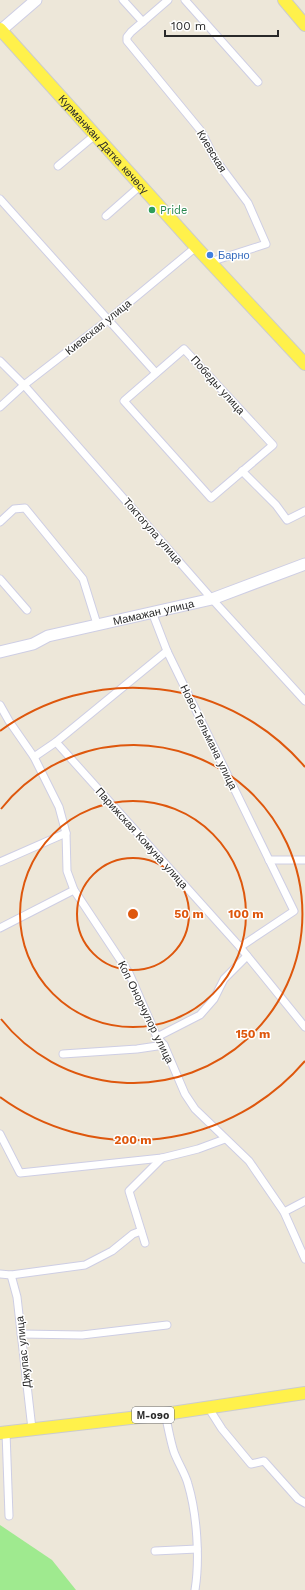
<svg xmlns="http://www.w3.org/2000/svg" width="305" height="1590" font-family="'Work Sans',sans-serif">
  <style>
    .green { fill: #9fea8f }
    .lines { fill: none; stroke-linecap: round; stroke-linejoin: round }
    .street-casing { stroke: #cecee4; stroke-width: 9 }
    .secondary-casing { stroke: #cecee4; stroke-width: 13 }
    .primary-casing { stroke: #ccc; stroke-width: 14 }
    .street { stroke: #fff; stroke-width: 7 }
    .secondary { stroke: #fff; stroke-width: 11 }
    .primary { stroke: #fff14b; stroke-width: 12 }
    .ring { fill: none; stroke: #de570d; stroke-width: 2 }
    .leisure-dot { fill: #2e9e5b; stroke: #fff; stroke-width: 1.5 }
    .shop-dot { fill: #3f7fe0; stroke: #fff; stroke-width: 1.5 }
    .labels { text-anchor: middle; stroke-width: 3; stroke-linejoin: round; paint-order: stroke }
    .shield { fill: #fff; stroke: #696969; stroke-width: 1 }
    .shield-label { font-size: 10px; font-weight: bold; fill: #292929 }
    .street-label { font-size: 11px; fill: #292929; stroke: #fff }
    .leisure-label { font-size: 11px; fill: #27864d; stroke: #fff; text-anchor: start }
    .shop-label { font-size: 11px; fill: #366cbe; stroke: #fff; text-anchor: start }
    .centre { fill: #de570d; stroke: #fff; stroke-width: 2 }
    .ring-label { font-size: 12px; text-anchor: middle; font-weight: bold; fill: #de570d; stroke: #fff; stroke-width: 3; stroke-linejoin: round; paint-order: stroke }
  </style>
  <rect width="100%" height="100%" fill="#ede7d9"/>
  <!-- green -->
  <polygon class="green" points="0,1525 52,1560 76,1590 0,1590"/>
  <g class="lines">
    <defs>
      <g id="street">
        <polyline points="123,0 143,22"/>
        <polyline points="168,0 131,32 127,37 127,41 201,131 215,159 248,203 266,244 210,262"/>
        <polyline points="185,0 258,82"/>
        <polyline points="58,166 95,135"/>
        <polyline points="0,199 156,373"/>
        <polyline points="106,216 140,186"/>
        <polygon points="184,349 273,445 211,498 124,401"/>
        <polyline points="0,361 24,385 212,599 305,701"/>
        <polyline points="0,407 24,385 108,320 196,247"/>
        <polyline points="242,471 276,505 287,520 305,511"/>
        <polyline points="0,522 14,509 25,508 83,579 97,624"/>
        <polyline points="0,579 27,610"/>
        <polyline points="152,612 167,651 294,911 240,947"/>
        <polyline points="0,705 9,721 34,757 59,807 66,833 67,871 74,890 129,973 157,1037 164,1045 185,1094 195,1109 249,1161 284,1212 305,1259"/>
        <polyline points="56,742 240,947 305,1027"/>
        <polyline points="34,757 56,742 167,651"/>
        <polyline points="269,860 305,860"/>
        <polyline points="0,862 66,833"/>
        <polyline points="0,928 74,890"/>
        <polyline points="157,1037 200,1015 214,999 224,979 247,956"/>
        <polyline points="63,1054 137,1049 164,1045"/>
        <polyline points="0,1134 20,1173 162,1158"/>
        <polyline points="284,1212 305,1201"/>
        <polyline points="145,1243 129,1191 162,1158 198,1149 225,1139"/>
        <polyline points="0,1274 11,1275 85,1265 112,1251 133,1234 141,1231"/>
        <polyline points="11,1275 17,1297 32,1429"/>
        <polyline points="21,1334 82,1335 167,1325"/>
        <polyline points="208,1407 222,1429 251,1464 264,1461 298,1499 305,1503"/>
        <path d="M165,1414C168,1426 170,1440 174,1452C178,1463 185,1473 188,1484C197,1514 200,1559 195,1590"/>
        <polyline points="6,1432 9,1516"/>
        <polyline points="155,1551 197,1549"/>
      </g>
      <g id="secondary">
        <polyline points="0,31 36,0"/>
        <path id="s1" d="M0,652L33,644L48,636L212,599L305,564"/>
      </g>
      <g id="primary">
        <polyline points="284,0 305,25"/>
        <path id="s2" d="M0,29L196,247L305,364"/>
        <polyline points="0,1433 165,1414 305,1393"/>
      </g>
    </defs>
    <!-- street casing -->
    <use href="#street" class="street-casing"/>
    <!-- secondary casing -->
    <use href="#secondary" class="secondary-casing"/>
    <!-- primary casing -->
    <use href="#primary" class="primary-casing"/>
    <!-- street -->
    <use href="#street" class="street"/>
    <!-- secondary -->
    <use href="#secondary" class="secondary"/>
    <!-- primary -->
    <use href="#primary" class="primary"/>
  </g>
  <!-- distance rings -->
  <g class="ring">
    <circle cx="133" cy="914" r="56"/>
    <circle cx="133" cy="914" r="113"/>
    <path d="M1 809A169 169 0 1 1 1 1019"/>
    <path d="M305 1061A226 226 0 0 1 0 1097M0 731A226 226 0 0 1 305 767"/>
  </g>
  <!-- markers -->
  <circle class="leisure-dot" cx="152" cy="210" r="4"/>
  <circle class="shop-dot" cx="210" cy="255" r="4"/>
  <g class="labels">
    <!-- shield labels -->
    <rect class="shield" x="132" y="1407" width="42" height="16" rx="3"/>
    <g class="shield-label">
      <text x="153" y="1419">М-090</text>
    </g>
    <!-- street labels -->
    <g class="street-label">
      <text dy="4" stroke="none"><textPath href="#s2" startOffset="155">Курманжан Датка көчөсү</textPath></text>
      <text transform="translate(212 151) rotate(59)" y="4">Киевская</text>
      <text transform="translate(98 327) rotate(-39)" y="4">Киевская улица</text>
      <text transform="translate(218 385) rotate(48)" y="4">Победы улица</text>
      <text transform="translate(153 531) rotate(49)" y="4">Токтогула улица</text>
      <text dy="4" stroke="none"><textPath href="#s1" startOffset="159">Мамажан улица</textPath></text>
      <text transform="translate(209 737) rotate(64)" y="4">Ново-Тельмана улица</text>
      <text transform="translate(142 838) rotate(48)" y="4">Парижская Комуна улица</text>
      <text transform="translate(146 1012) rotate(64)" y="4">Коп Онорчулор улица</text>
      <text transform="translate(23 1352) rotate(-96)" y="4">Джупас улица</text>
    </g>
    <!-- leisure labels -->
    <g class="leisure-label">
      <text x="160" y="214">Pride</text>
    </g>
    <!-- shop labels -->
    <g class="shop-label">
      <text x="218" y="259">Барно</text>
    </g>
  </g>
  <circle cx="133" cy="914" r="6" class="centre"/>
  <g class="ring-label">
    <text x="189" y="918">50 m</text>
    <text x="246" y="918">100 m</text>
    <text x="253" y="1038">150 m</text>
    <text x="133" y="1144">200 m</text>
  </g>
  <!-- scale -->
  <path d="M165 30v6h113v-6" fill="none" stroke="#292929" stroke-width="2"/>
  <text x="171" y="30" font-size="12" fill="#292929" stroke="#ffffff" stroke-width="3" paint-order="stroke">100 m</text>
</svg>
